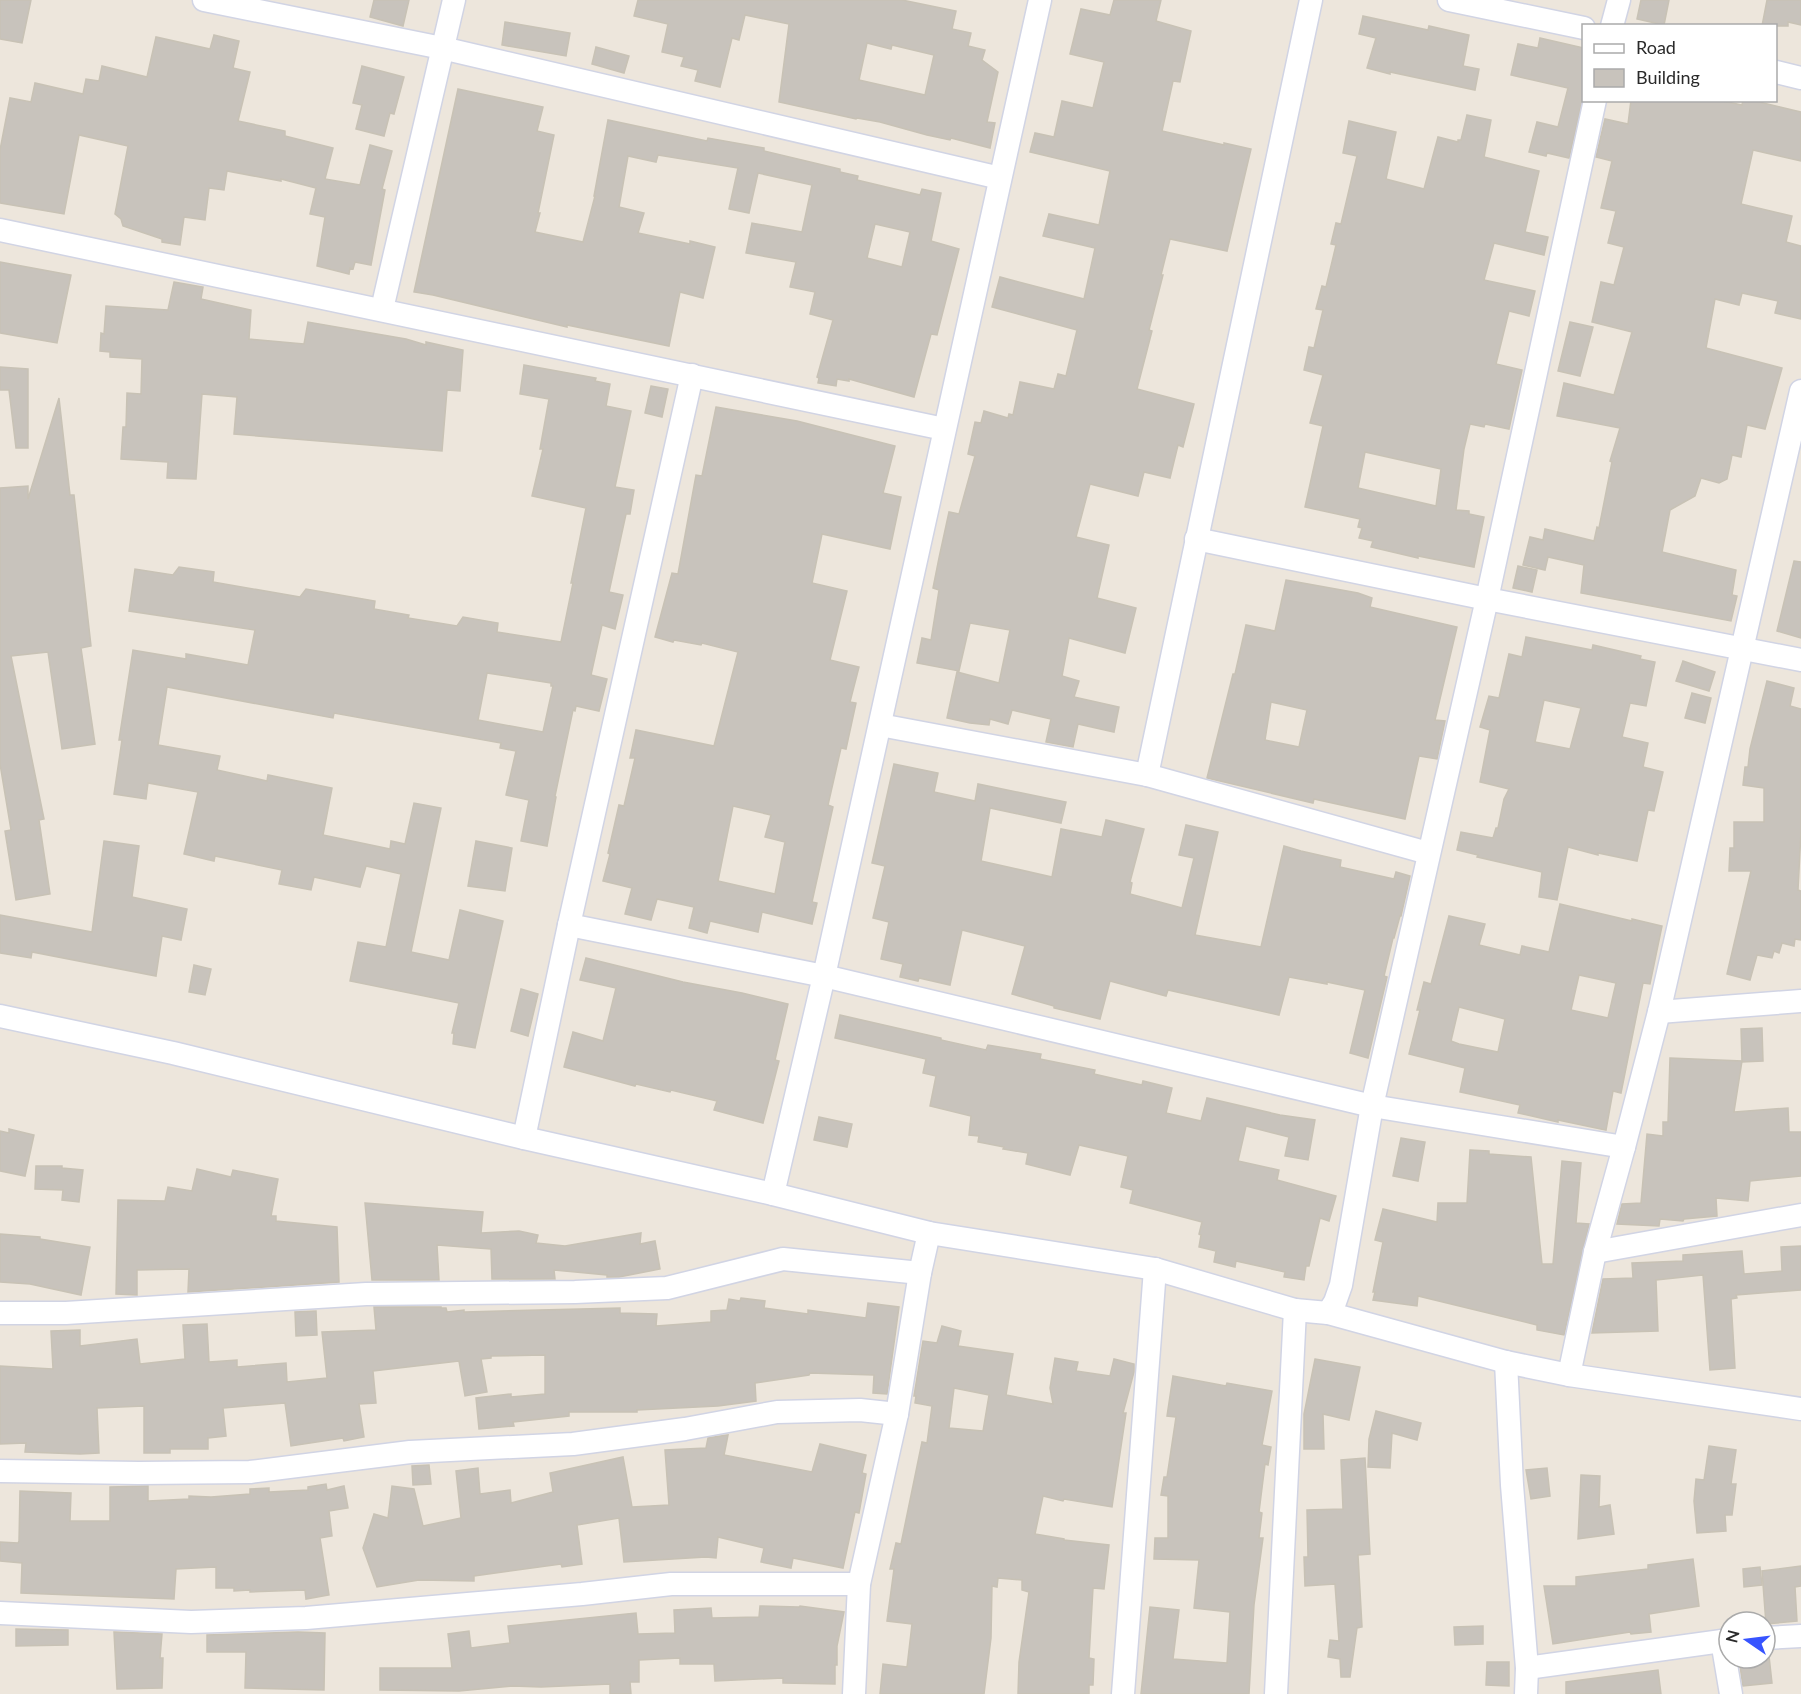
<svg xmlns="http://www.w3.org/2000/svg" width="1801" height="1694" font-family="Lato,sans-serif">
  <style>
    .building { fill: #c8c3bc; stroke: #c8c2b5; stroke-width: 1.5; fill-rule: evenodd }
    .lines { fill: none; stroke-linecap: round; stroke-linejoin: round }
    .minor-casing { stroke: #d1d4e4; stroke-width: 25 }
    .minor { stroke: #fff; stroke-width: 22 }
  </style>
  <rect width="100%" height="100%" fill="#ede6dc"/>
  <!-- building -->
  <g class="building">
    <polygon points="0,0 31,0 22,43 0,39"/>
    <polygon points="374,0 409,0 403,26 370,17"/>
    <path d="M638,0H902L956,11L952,29L971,33L968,46L985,50L982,60L998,72L987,122L995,123L990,148L951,138L950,140L927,135L880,122L857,118L856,119L779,102L789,24L745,15L739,40L732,38L720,87L695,81L698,70L681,66L684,57L662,52L668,24L634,16ZM867,43L891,49L892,45L934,55L925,95L859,80Z"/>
    <polygon points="1114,0 1161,0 1156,21 1191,31 1180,82 1173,81 1162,131 1224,145 1224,143 1251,149 1227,251 1170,239 1161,275 1163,275 1149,330 1152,331 1137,389 1194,404 1183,447 1178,445 1170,478 1144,472 1138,496 1090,484 1076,537 1109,545 1097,598 1136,608 1125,653 1069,638 1062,676 1079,681 1074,697 1119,707 1114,732 1078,724 1073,747 1046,742 1051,719 1012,710 1008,724 990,719 989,725 970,723 947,718 957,672 999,683 1010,630 970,623 959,671 917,663 922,638 931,640 939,590 933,588 939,558 949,512 959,514 975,456 968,454 975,422 981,423 984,411 1008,418 1009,414 1013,415 1020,382 1054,389 1058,374 1066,376 1077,330 992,307 1000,277 1084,299 1095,248 1043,236 1049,214 1099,225 1110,171 1030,152 1035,133 1054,137 1062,101 1093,108 1104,62 1070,54 1081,9 1110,15"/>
    <polygon points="1641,0 1669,0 1664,25 1637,19"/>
    <polygon points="1767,0 1801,0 1801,25 1788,22 1788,26 1762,26"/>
    <polygon points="1363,16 1428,30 1429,26 1469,35 1463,66 1479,69 1475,90 1390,72 1390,74 1367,68 1376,38 1359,34"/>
    <polygon points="505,22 570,33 566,56 502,45"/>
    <polygon points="214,35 239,41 233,68 250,72 238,121 285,131 285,136 333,148 325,179 360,185 370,145 392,151 382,189 385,190 371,265 355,262 353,269 350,268 349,274 317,266 325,217 310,214 316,188 281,179 281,181 227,171 224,190 209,188 205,220 184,217 180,245 162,242 162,239 123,226 121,219 115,214 128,146 79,135 64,214 0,203 0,150 10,98 31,102 35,83 83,94 86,79 99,81 102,66 147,77 156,37 210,49"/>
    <polygon points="1540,38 1584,48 1584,94 1569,158 1547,153 1546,156 1529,152 1537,122 1558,127 1568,88 1511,75 1518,44 1538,48"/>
    <polygon points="596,47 629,56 624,73 592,64"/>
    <polygon points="362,66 404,77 394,114 390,113 384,136 356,129 362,105 353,103"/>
    <path d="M458,89L543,107L537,131L554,135L538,213H540L535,232L583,242L595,196H594L608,120L707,141L708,138L764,148V151L840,169V172L858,176L857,180L920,195L922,189L941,193L931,241L959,249L937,335L931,334L914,397L849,379V381L837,379L836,386L818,383L819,378L817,377L833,320L810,314L815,292L790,287L796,262L746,253L752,223L802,232L812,185L758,173L749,213L729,209L738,168L658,155L656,162L628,156L619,207L644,213L638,233L690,244V241L715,247L703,298L680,292L669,346L567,325V327L433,295L414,292ZM875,224L910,232L902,267L867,258Z"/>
    <polygon points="1631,100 1718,100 1742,105 1743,100 1751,100 1801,112 1801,161 1753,150 1741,204 1792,216 1786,242 1801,246 1801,319 1775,313 1778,301 1742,293 1739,305 1715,299 1706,348 1782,368 1765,429 1747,425 1741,457 1732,455 1727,479 1719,483 1701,478 1695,496 1670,510 1662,552 1736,570 1732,595 1737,596 1731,621 1581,593 1584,565 1548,557 1545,570 1523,565 1530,537 1543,540 1545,529 1594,541 1597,527 1599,528 1612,462 1610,461 1620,428 1557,416 1564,383 1614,395 1632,332 1592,322 1601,282 1614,285 1624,247 1608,243 1616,211 1601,208 1612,161 1596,157 1605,119 1628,124"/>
    <path d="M1467,115L1491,120L1484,157L1539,171L1525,232L1548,237L1544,255L1494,243L1484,280L1535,291L1529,316L1509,311L1496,364L1522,370L1509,429L1485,424L1484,427L1470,424L1464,449L1456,510L1469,511V514L1484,517L1474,567L1418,556V558L1371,547L1373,541L1359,538L1362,528L1358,527L1360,519L1305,507L1323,426L1310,423L1323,375L1304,370L1309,347L1314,348L1323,310L1316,309L1322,286L1326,287L1336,245L1331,244L1336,223L1341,224L1357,156L1343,153L1349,121L1396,132L1386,179L1424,189L1438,137L1458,142V140H1461ZM1365,452L1441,469L1436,506L1358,488Z"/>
    <polygon points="0,262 71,275 57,343 0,333"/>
    <polygon points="174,282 203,287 201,299 251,310 249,339 304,344 308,322 406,339 426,345 426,342 463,350 460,391 447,390 442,451 234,434 237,397 202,394 196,479 167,478 168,462 121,459 123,427 126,427 127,393 141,394 142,359 110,357 110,352 100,351 101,333 104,334 106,306 168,310"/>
    <polygon points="1570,322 1593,327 1580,376 1558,371"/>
    <path d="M524,365L596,378L595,381L610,384L606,406L631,411L615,487L634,490L630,514H626L609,592L623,595L615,629L602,625L591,675L607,679L599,711L576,706L575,711L573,710L555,796L556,797L547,846L521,841L529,800L506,795L516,751L500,748L501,743L334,713L333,718L167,687L158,745L220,756L217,770L267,781L268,775L332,788L323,835L390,849L391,841L405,844L414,803L441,808L411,952L449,960L460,910L503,921L475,1048L453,1044L454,1033H452L459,1003L350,981L358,942L386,947L401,874L366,866L360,887L314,877L311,890L279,884L282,870L215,856L214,861L184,854L198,792L148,783L146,799L114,794L122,740H119L133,650L186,659V654L248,665L255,630L129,611L135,569L173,575L179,567L214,572L213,582L300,597L306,589L375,601L374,609L409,615L408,618L457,626L463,617L498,623L497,632L561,642L573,583H571L586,508L532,496L543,449H540L549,399L520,394ZM487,673L551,683V686H553L543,732L478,720Z"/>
    <polygon points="0,367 28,369 28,448 16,448 9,390 0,390"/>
    <polygon points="651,386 668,389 662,417 645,413"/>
    <polygon points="59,398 70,495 74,495 91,646 81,648 95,744 62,749 48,652 11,656 44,819 39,820 50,894 16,900 5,831 11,830 0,764 0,488 28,486 28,499"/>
    <path d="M716,407L797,421L895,446L883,493L901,497L890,549L822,534L812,583L847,591L830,660L859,667L850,702L856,703L846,749L841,748L828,805L833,807L812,902L817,903L812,924L762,912L758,932L710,921L707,933L689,928L694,907L657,899L651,920L625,914L632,888L603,881L610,854L608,853L619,805L624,806L635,758H630L636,730L714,746L738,652L702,643L701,645L674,640L673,642L655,637L672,573L678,574L696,475L702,476ZM733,806L771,815L765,837L785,842L775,894L718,881Z"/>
    <polygon points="1794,561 1801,562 1801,638 1777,631"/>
    <polygon points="1518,566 1537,570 1532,592 1513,588"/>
    <path d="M1286,580L1358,593L1372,598L1370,607L1457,627L1435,720L1445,721L1437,759L1419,756L1405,819L1314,799L1313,803L1207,778L1233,674H1235L1246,625L1275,631ZM1271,702L1307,710L1299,747L1265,740Z"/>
    <path d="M1526,637L1592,650L1593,645L1641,656L1640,659L1655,662L1646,706L1630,703L1622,737L1648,743L1643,767L1663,772L1654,811L1648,810L1637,861L1598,853V855L1568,847L1557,900L1539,897L1542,872L1477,857L1478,855L1457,850L1461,832L1493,838L1496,828H1498L1504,799L1509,789L1480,782L1490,730L1480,727L1489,696L1499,698L1509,654L1522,657ZM1544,700L1581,708L1570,749L1535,742Z"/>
    <polygon points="1683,661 1715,672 1709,691 1676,681"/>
    <polygon points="1767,681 1794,688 1790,706 1801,709 1801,832 1798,890 1801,891 1801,940 1795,939 1794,946 1782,943 1779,953 1774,951 1772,958 1757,955 1750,980 1727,974 1751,871 1729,871 1730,848 1734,848 1734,822 1764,822 1764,788 1743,785 1745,767 1748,767 1750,749"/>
    <polygon points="1692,693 1711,698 1705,723 1685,718"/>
    <polygon points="894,764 938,773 934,792 975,801 978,784 1066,802 1061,823 990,808 981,861 1052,877 1061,829 1102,837 1106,820 1144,829 1130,882 1132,883 1130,894 1182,908 1194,858 1179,855 1186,825 1218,832 1195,935 1261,947 1284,846 1301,851 1341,860 1340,867 1394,879 1396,872 1410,876 1401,916 1400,916 1394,938 1393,938 1384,976 1387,977 1368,1058 1350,1053 1365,990 1327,982 1327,984 1289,977 1279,1015 1168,990 1166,996 1110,981 1100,1019 1054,1008 1054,1006 1012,994 1025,946 962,930 950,985 919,978 918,981 900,977 903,964 881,959 889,922 873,918 885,866 872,863"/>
    <polygon points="104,841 139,846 132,897 187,909 181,940 162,936 156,976 32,952 31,958 0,953 0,915 92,932"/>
    <polygon points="476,841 512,848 505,891 468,886"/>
    <path d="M1560,904L1632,921V919L1662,926L1650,984L1643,983L1621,1093L1613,1091L1606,1130L1558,1120V1122L1518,1113L1520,1105L1460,1092L1465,1068L1409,1054L1420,1010H1417L1424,982L1431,984L1449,916L1485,924L1479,945L1520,955L1522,946L1549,952ZM1579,975L1616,983L1608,1018L1571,1010ZM1459,1007L1505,1019L1498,1052L1459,1044L1451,1041Z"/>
    <polygon points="586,958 683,982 742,993 788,1004 775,1060 779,1061 763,1123 714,1110 717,1101 671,1090 670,1092 636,1084 635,1086 564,1067 573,1032 603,1041 616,988 580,980"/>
    <polygon points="194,965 211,969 205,995 189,992"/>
    <polygon points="521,989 538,994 528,1036 511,1031"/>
    <polygon points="840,1015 941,1038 941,1040 986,1050 988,1045 1041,1054 1040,1059 1095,1070 1094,1074 1142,1085 1143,1081 1172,1088 1166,1113 1201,1121 1207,1098 1280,1115 1315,1120 1308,1160 1285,1156 1289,1137 1246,1126 1238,1161 1279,1170 1277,1180 1336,1196 1329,1221 1320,1218 1309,1266 1306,1266 1304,1280 1284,1277 1285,1272 1236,1261 1235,1267 1214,1262 1216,1251 1199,1247 1201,1235 1199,1234 1202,1222 1130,1203 1133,1190 1121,1187 1128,1156 1079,1145 1070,1175 1026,1164 1028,1153 1003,1149 1004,1147 978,1142 979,1136 969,1135 971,1116 930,1106 936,1076 923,1073 926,1059 835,1038"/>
    <polygon points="1762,1028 1763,1061 1742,1062 1741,1029"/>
    <polygon points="1670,1058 1742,1061 1734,1112 1788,1108 1789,1132 1801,1132 1801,1176 1750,1181 1748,1201 1716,1198 1717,1216 1684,1219 1683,1221 1660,1219 1659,1226 1617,1224 1622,1204 1641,1203 1647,1134 1663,1136 1663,1122 1668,1122"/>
    <polygon points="819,1117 852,1124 847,1147 814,1140"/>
    <polygon points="9,1129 34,1135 25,1176 0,1171 0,1131 9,1133"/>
    <polygon points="1401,1138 1425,1142 1418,1181 1393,1176"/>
    <polygon points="1470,1150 1489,1151 1489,1154 1531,1157 1542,1264 1553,1264 1562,1161 1581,1163 1576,1223 1589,1224 1564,1335 1537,1330 1537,1325 1418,1296 1417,1306 1373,1300 1375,1292 1373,1292 1383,1242 1375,1240 1383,1209 1437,1222 1438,1203 1467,1203"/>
    <polygon points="36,1166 62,1166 62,1168 83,1170 79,1202 62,1200 63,1190 35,1189"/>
    <polygon points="197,1169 231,1177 233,1170 278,1179 271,1216 276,1216 276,1221 337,1227 339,1282 188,1292 189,1269 137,1270 137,1295 116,1294 118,1200 165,1201 168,1187 192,1191"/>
    <polygon points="365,1203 483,1212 481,1233 519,1231 538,1235 536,1243 565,1246 641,1233 640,1244 655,1241 660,1269 619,1277 607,1277 607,1275 554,1270 555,1279 492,1279 491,1249 437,1245 439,1280 372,1280"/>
    <polygon points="0,1234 40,1237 40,1239 90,1247 81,1295 30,1284 0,1282"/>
    <polygon points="1801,1246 1801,1290 1736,1295 1737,1298 1731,1299 1735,1368 1710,1370 1703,1275 1656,1280 1658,1331 1592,1333 1603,1279 1633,1278 1632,1263 1683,1261 1683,1255 1742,1251 1744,1274 1782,1271 1781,1247"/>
    <polygon points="741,1298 765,1301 764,1308 808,1314 808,1310 866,1318 868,1303 899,1307 887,1394 873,1393 874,1375 810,1373 809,1375 755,1383 756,1401 718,1406 637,1410 637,1412 569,1412 569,1416 513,1422 514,1426 479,1429 476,1398 511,1394 511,1397 545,1394 545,1355 491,1356 491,1358 481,1359 487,1392 465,1396 459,1361 373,1371 376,1403 359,1404 364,1437 344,1441 343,1438 291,1446 285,1403 223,1408 226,1436 208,1438 208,1449 170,1449 170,1453 144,1453 144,1406 97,1408 99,1453 80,1454 25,1452 26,1443 0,1444 0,1366 53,1369 51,1331 80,1330 80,1346 137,1339 140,1364 185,1359 183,1325 207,1324 209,1362 237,1360 237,1367 286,1363 287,1382 327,1378 322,1332 376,1330 374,1307 441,1307 441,1308 446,1308 447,1312 464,1310 464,1312 620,1308 620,1313 657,1314 656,1326 711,1322 711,1311 727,1310 729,1299 740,1301"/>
    <polygon points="316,1311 317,1335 296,1336 295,1312"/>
    <path d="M942,1326L961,1331L958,1346L1013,1354L1006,1395L1053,1404L1050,1388L1055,1358L1078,1362L1076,1371L1110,1376L1114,1359L1134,1364V1372L1123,1413H1126L1112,1507L1064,1499L1063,1501L1043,1496L1035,1534L1064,1539V1540L1109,1545L1104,1589L1093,1588L1089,1658L1094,1659L1093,1685H1089V1694H1018L1019,1662L1029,1592L1022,1590V1580L998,1578L997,1587L992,1586L991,1638L984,1694H880L883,1664L907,1667L912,1624L887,1621L894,1569H890L896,1543L901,1544L922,1442L927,1443L932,1406L915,1403L916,1396H914L923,1341L937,1343ZM954,1388L989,1395L983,1431L949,1428Z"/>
    <polygon points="1315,1359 1360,1367 1349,1420 1323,1414 1324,1449 1304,1449 1304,1414"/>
    <polygon points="1173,1376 1226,1386 1227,1383 1272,1391 1262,1445 1271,1447 1268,1465 1265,1464 1259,1512 1262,1513 1259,1538 1263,1538 1254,1605 1249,1694 1141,1694 1150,1607 1179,1610 1173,1659 1227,1663 1230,1612 1194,1608 1199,1560 1154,1559 1155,1538 1168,1538 1168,1496 1161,1495 1164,1477 1167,1477 1176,1417 1167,1416"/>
    <polygon points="1376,1411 1421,1423 1417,1440 1392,1433 1390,1468 1368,1467 1369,1439"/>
    <polygon points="728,1435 724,1455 812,1472 820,1444 866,1455 862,1473 866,1474 859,1513 855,1512 843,1568 793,1558 791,1568 761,1562 764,1548 718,1537 716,1558 706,1557 624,1562 619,1518 577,1525 582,1564 562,1567 561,1564 474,1576 474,1581 419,1580 377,1587 363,1548 374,1514 388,1518 392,1486 414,1489 423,1526 461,1518 456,1471 478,1468 480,1494 510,1490 511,1503 553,1492 550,1473 623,1457 632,1507 669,1505 665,1450 706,1448 708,1438"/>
    <polygon points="1709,1446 1736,1450 1731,1484 1736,1484 1732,1515 1725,1515 1726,1531 1697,1533 1694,1501 1696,1479 1704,1480"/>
    <polygon points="1365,1458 1370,1554 1358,1555 1362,1627 1357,1628 1350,1677 1341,1677 1340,1659 1328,1657 1330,1640 1339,1641 1335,1584 1305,1586 1304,1557 1308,1557 1307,1510 1343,1509 1341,1460"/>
    <polygon points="429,1465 431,1484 413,1485 412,1466"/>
    <polygon points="1547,1468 1550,1496 1531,1499 1526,1470"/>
    <polygon points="1581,1475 1600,1476 1599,1507 1610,1505 1614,1534 1578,1539"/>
    <polygon points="326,1484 327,1490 344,1486 348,1508 329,1511 332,1536 320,1538 329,1595 306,1599 305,1590 250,1592 250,1590 234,1591 234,1588 216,1588 216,1567 176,1569 174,1599 21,1593 22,1563 0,1561 0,1542 18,1543 19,1541 20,1491 71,1493 70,1521 110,1521 110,1487 148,1486 148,1501 189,1499 189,1496 211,1497 250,1494 250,1489 269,1488 269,1492 308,1490 308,1487"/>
    <polygon points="1693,1559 1699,1606 1649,1614 1651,1632 1631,1634 1630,1632 1553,1644 1544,1586 1576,1586 1576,1577 1648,1569 1648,1565"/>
    <polygon points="1801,1566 1801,1586 1795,1587 1797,1621 1766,1624 1762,1571"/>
    <polygon points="1760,1567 1762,1585 1744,1587 1743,1569"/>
    <polygon points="760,1606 799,1607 800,1606 844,1612 837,1646 837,1665 835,1665 835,1684 783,1683 783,1678 715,1681 714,1664 680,1664 680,1658 639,1660 639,1682 630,1682 631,1694 610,1694 610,1684 541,1687 512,1686 459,1691 380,1690 380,1668 452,1668 448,1634 469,1631 471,1648 510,1643 508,1626 636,1613 638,1634 675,1633 674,1610 711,1608 712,1618 759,1617"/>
    <polygon points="1483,1626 1483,1644 1455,1645 1454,1627"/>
    <polygon points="16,1629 68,1630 68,1645 16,1646"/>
    <polygon points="114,1632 162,1634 160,1658 163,1658 162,1688 117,1689"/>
    <polygon points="298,1632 325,1633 324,1690 245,1688 246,1652 207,1652 207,1635"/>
    <polygon points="1769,1656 1772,1683 1743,1686 1739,1659 1765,1658 1765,1657"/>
    <polygon points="1487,1662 1509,1662 1509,1686 1486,1685"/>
    <polygon points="1658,1670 1661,1694 1566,1694 1566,1682"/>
  </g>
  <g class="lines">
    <defs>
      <g id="minor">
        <polyline points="204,0 442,48 1000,178"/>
        <polyline points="1449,0 1584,28"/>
        <polyline points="1612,26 1619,0"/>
        <polyline points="1776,72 1801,78"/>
        <polyline points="0,230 944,429"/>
        <polyline points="382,309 454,0"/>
        <polyline points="1196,539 1487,599 1801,660"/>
        <polyline points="880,725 1147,775 1428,853"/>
        <polyline points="1147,775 1311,0"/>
        <polyline points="569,925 824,976 1372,1106 1624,1147"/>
        <polyline points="1659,1012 1801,1001"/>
        <polyline points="0,1016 173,1053 524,1138 773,1194 929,1233 1155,1269 1295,1310 1328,1313 1506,1362 1569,1375 1801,1409"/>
        <polyline points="524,1138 569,925 692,375"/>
        <polyline points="773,1194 824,976 1040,0"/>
        <polyline points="1595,1252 1801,1215"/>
        <polyline points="0,1313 66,1313 366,1294 575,1292 667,1288 783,1259 920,1273"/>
        <polyline points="1328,1313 1335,1302 1341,1285 1372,1106 1487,599 1595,100"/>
        <polyline points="1506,1362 1512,1485 1527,1668 1526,1694"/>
        <polyline points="1569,1375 1595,1252 1624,1147 1659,1012 1801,391"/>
        <polyline points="0,1471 139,1473 250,1472 410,1452 573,1444 685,1429 777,1412 860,1410 897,1414"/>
        <polyline points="0,1613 191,1622 306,1618 582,1594 671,1584 859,1584"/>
        <polyline points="1765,1638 1801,1636"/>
        <polyline points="1722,1641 1731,1694"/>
        <polyline points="1527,1668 1729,1640"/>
        <polyline points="854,1694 859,1584 897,1414 920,1273 929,1233"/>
        <polyline points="1123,1694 1155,1269"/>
        <polyline points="1276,1694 1295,1310"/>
      </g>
    </defs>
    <!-- minor casing -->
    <use href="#minor" class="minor-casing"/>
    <!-- minor -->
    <use href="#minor" class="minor"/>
  </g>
  <!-- legend -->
  <rect x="1582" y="24" width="195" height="78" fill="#ffffff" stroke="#aaaaaa" stroke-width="1.5"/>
  <rect x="1594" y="44" width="30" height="9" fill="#ffffff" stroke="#aaaaaa" stroke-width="1.5"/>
  <text x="1636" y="54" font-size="18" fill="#2a2a2a">Road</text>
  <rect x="1594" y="69" width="30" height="18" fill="#c8c3bc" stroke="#aaaaaa" stroke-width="1.5"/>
  <text x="1636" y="84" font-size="18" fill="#2a2a2a">Building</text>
  <!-- north arrow -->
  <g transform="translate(1747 1640) rotate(284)"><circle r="28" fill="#ffffff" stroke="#aaaaaa" stroke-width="1.5"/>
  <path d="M0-4.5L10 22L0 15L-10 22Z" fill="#3754ff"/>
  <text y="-9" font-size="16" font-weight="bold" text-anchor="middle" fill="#2a2a2a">N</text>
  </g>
</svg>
